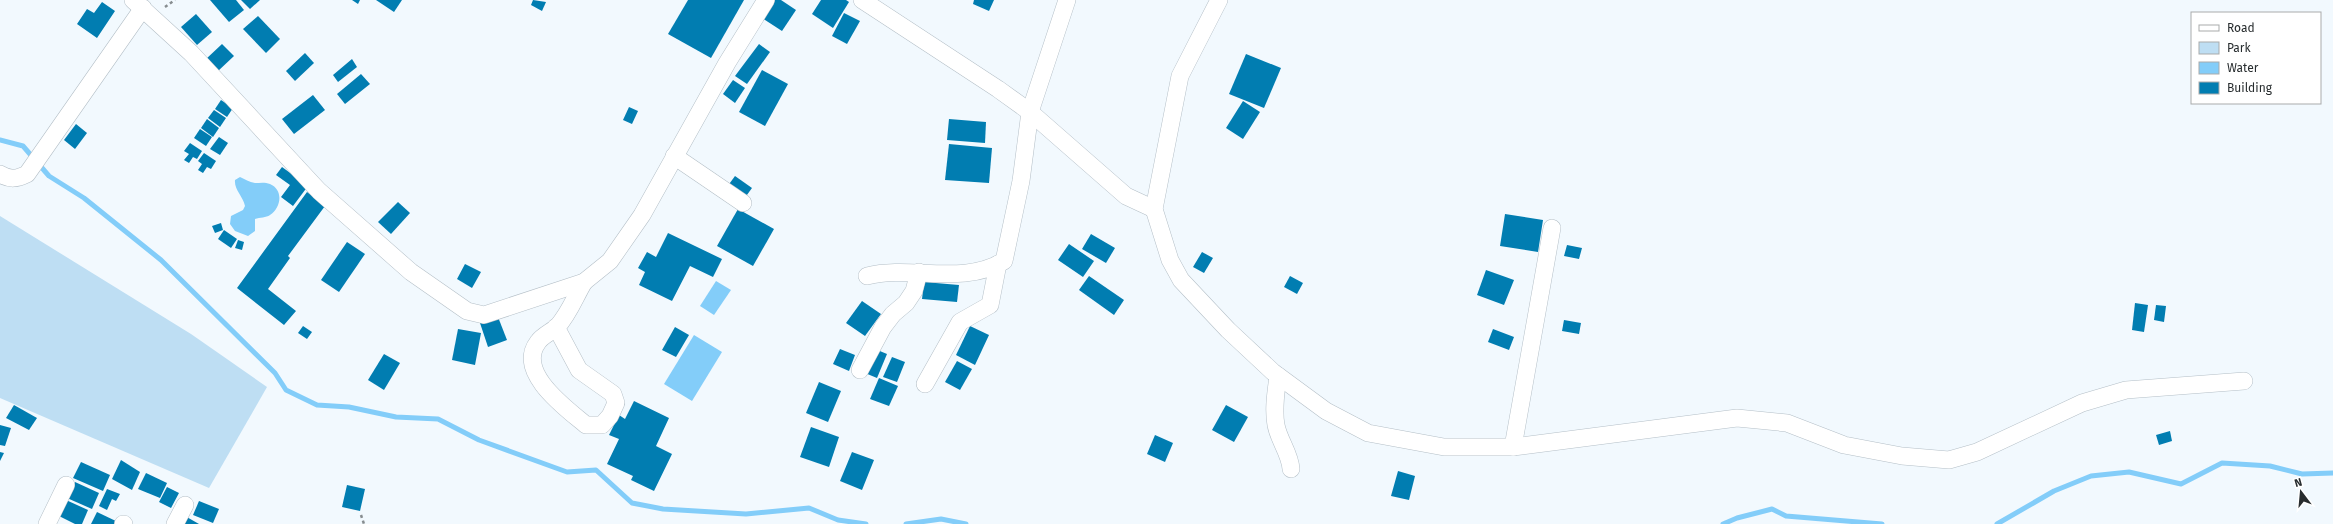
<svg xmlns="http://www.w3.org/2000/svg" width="2333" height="524" font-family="'Fira Sans',sans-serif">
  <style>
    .green { fill: #bedef3 }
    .water { fill: #83cdf9 }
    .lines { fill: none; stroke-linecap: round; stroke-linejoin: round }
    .stream { stroke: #83cdf9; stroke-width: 5 }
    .building { fill: #017db1 }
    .minor-casing { stroke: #b4bfc7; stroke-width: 18 }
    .path { stroke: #878d90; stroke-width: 2.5; stroke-dasharray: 3 3; stroke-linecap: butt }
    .minor { stroke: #fff; stroke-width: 17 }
  </style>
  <rect width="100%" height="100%" fill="#f2f9fe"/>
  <!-- green -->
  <polygon class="green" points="0,216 191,334 267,387 209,488 0,398"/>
  <!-- water -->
  <g class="water">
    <path d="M240,177C245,179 249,182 255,183C260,183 265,182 270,184C284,190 281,208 270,215C266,218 260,217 255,219V231L248,236L235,231L230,224L231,216L243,210L245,206C243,196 234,190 235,180Z"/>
    <polygon points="716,281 731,290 714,315 700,306"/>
    <polygon points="694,335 722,352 692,401 664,384"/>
  </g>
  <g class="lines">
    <!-- stream -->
    <g class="stream">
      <polyline points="0,140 23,146 49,176 84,198 161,260 275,373 286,390 317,405 349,407 396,417 438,419 479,440 567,472 596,470 632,503 663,509 746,514 809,508 838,520 866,524"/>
      <polyline points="906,524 941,519 966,524"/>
      <polyline points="1723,524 1737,518 1772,509 1786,516 1882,524"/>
      <polyline points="1997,524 2054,491 2091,476 2129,472 2181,484 2222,463 2270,466 2302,474 2333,473"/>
    </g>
  </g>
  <!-- building -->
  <g class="building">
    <polygon points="210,0 236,0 244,10 229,22"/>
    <polygon points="241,0 260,0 250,9"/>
    <polygon points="352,0 360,0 358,4"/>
    <polygon points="376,0 402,0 394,12"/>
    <polygon points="533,0 546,2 542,11 531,5"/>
    <polygon points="688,0 744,0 711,58 668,34"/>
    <polygon points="770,0 781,0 796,10 782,31 759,16"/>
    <polygon points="821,0 846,0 849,2 833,28 812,14"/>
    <polygon points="974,0 994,0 989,11 973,4"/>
    <polygon points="102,2 115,11 97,38 77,24 87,9 94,13"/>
    <polygon points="844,13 860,21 847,44 832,36"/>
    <polygon points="196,14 212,32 197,45 181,27"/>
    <polygon points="258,16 280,39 266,53 243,29"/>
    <polygon points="222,44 234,56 217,72 205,60"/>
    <polygon points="759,44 770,52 747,84 735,76"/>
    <polygon points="305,53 314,63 295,81 286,71"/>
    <polygon points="1246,54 1281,68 1264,108 1229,94"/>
    <polygon points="352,59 357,67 338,82 333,75"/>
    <polygon points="762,70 788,84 765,126 739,112"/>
    <polygon points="361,74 370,84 345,104 337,94"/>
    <polygon points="733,80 745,88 735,103 723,94"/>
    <polygon points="313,95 325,110 294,134 282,119"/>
    <polygon points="221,100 233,108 227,117 215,109"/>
    <polygon points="1243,101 1260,112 1243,139 1226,128"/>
    <polygon points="629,107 638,111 632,124 623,120"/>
    <polygon points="214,110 226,118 220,127 208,118"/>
    <polygon points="207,119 219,128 213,137 201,128"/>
    <polygon points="949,119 986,122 985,143 947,140"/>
    <polygon points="76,124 87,133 75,149 64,140"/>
    <polygon points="200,129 212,137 206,146 194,138"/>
    <polygon points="219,137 228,143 220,155 210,149"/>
    <polygon points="190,143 202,151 197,159 193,157 189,163 184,160 189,154 184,151"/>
    <polygon points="949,144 992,148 989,183 945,180"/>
    <polygon points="204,153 216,161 211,169 207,167 203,173 198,170 202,164 198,161"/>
    <polygon points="282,167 308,186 293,206 281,197 290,185 276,175"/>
    <polygon points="735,176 752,188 744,199 727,187"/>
    <polygon points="307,192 325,206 288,256 290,258 268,289 296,311 284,325 237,288"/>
    <polygon points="398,202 410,213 391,234 378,222"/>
    <polygon points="738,209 774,229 753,266 717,246"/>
    <polygon points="1505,214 1543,220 1538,252 1500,246"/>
    <polygon points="221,223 223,230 215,233 212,226"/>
    <polygon points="224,230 237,239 231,248 218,239"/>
    <polygon points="668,233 722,259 713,277 690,266 672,301 639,285 645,272 638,268 647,252 656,257"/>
    <polygon points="1091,234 1115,248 1106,263 1082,249"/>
    <polygon points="238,240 244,242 242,250 235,248"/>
    <polygon points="347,242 365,254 339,292 321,280"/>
    <polygon points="1069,244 1094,261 1083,277 1058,260"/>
    <polygon points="1567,245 1582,248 1579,259 1564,256"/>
    <polygon points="1202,252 1213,258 1204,273 1193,267"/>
    <polygon points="465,264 481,272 472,288 457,279"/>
    <polygon points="1486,270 1514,280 1504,305 1477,295"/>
    <polygon points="1089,276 1124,300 1114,315 1079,290"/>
    <polygon points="1290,276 1303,283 1297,294 1284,287"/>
    <polygon points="924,282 959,285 957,302 922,299"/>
    <polygon points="862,301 881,314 865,336 846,323"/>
    <polygon points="2135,303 2148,305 2144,332 2132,330"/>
    <polygon points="2156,305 2166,306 2164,322 2154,320"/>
    <polygon points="498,317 507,340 488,347 480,323"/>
    <polygon points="1564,320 1581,323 1579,334 1562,331"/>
    <polygon points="303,326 312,332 307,339 298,333"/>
    <polygon points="970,326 989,335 975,365 956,355"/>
    <polygon points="675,327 689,335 676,357 662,350"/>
    <polygon points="458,329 481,333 475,365 452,360"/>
    <polygon points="1493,329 1514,337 1509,350 1488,342"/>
    <polygon points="840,349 855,355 849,371 833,364"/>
    <polygon points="875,349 887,354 877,378 865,373"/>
    <polygon points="384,354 400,363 384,390 368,380"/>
    <polygon points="892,357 905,362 897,382 883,377"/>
    <polygon points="957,361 972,369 960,390 945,382"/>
    <polygon points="879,378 898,386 889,406 870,399"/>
    <polygon points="819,382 841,391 828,422 806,413"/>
    <polygon points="634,401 669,418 656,446 672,454 654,491 631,480 633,476 607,464 619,439 609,435 619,415 625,419"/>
    <polygon points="14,405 37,418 29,430 6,418"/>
    <polygon points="1226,405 1248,417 1234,442 1212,430"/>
    <polygon points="0,425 11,428 5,446 0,445"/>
    <polygon points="811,427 839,437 829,467 800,457"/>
    <polygon points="2170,431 2172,441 2159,445 2156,435"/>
    <polygon points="1155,435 1173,443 1165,462 1147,454"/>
    <polygon points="0,452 4,453 0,461"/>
    <polygon points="852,452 874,460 862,490 840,481"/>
    <polygon points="121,460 140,472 132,490 112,479"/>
    <polygon points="81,462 110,475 103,491 73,478"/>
    <polygon points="1398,471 1415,476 1409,500 1391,496"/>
    <polygon points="146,473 167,483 160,498 138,489"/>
    <polygon points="75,482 99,493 92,509 67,498"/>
    <polygon points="347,485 365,489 360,511 342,507"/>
    <polygon points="167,487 179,493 171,508 159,502"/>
    <polygon points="107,489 120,494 116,501 112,499 107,510 99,506"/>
    <polygon points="66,500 88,510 82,524 75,524 59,516"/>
    <polygon points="199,501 219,509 213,523 193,515"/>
    <polygon points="97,512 120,523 120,524 91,524"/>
    <polygon points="185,516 199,524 181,524"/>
  </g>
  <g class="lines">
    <defs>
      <g id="minor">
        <polyline points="133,0 191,53 319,191 411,272 467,311 484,315 584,282 610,261 642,215 727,63 766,0"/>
        <polyline points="862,0 998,89 1030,112 1126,196 1154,209"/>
        <polyline points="1219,0 1180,76 1154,209 1170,260 1181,280 1228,330 1273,372 1326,411 1368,433 1444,447 1513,447 1737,418 1787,423 1844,445 1902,456 1949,460 1977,452 2082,403 2126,390 2244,381"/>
        <polyline points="674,156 743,203"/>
        <path d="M0,174C10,180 17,179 27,174L143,8"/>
        <path d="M867,276C912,265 962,286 1004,261L1021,181L1030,112L1067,0"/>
        <path d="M556,327L579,370L613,394L616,403L610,416L602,425H586C567,409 515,372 538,342C542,336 551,332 557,327C569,314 575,297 584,282"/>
        <polyline points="860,370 883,327 893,314 906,303 914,291 919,272"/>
        <path d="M1278,376C1276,392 1273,409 1276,425C1279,441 1290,453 1291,469"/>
        <polyline points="925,384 960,322 990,305 998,264"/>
        <polyline points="1513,447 1552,228"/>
        <polyline points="47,524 66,485"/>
        <polyline points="123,524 124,524"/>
        <polyline points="175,524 185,505"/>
      </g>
    </defs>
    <!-- minor casing -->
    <use href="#minor" class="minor-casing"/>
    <!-- path -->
    <g class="path">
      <polyline points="165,7 175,0"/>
      <polyline points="361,515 364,524"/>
    </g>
    <!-- minor -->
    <use href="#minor" class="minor"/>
  </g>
  <!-- legend -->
  <rect x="2191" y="12" width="130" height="92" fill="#ffffff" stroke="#a9abab"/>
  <rect x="2199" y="25" width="20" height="6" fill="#ffffff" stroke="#a9abab"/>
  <text x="2227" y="32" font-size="12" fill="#272c2e">Road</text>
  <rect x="2199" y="42" width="20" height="12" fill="#bedef3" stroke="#a9abab"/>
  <text x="2227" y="52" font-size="12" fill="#272c2e">Park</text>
  <rect x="2199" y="62" width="20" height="12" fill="#83cdf9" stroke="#a9abab"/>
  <text x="2227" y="72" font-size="12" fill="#272c2e">Water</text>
  <rect x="2199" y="82" width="20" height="12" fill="#017db1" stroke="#a9abab"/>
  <text x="2227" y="92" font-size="12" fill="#272c2e">Building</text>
  <!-- north arrow -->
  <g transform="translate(2301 492) rotate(344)" stroke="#ffffff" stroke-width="3" paint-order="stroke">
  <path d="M0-3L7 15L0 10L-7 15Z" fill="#272c2e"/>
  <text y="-6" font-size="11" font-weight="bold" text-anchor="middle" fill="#272c2e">N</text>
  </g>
</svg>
